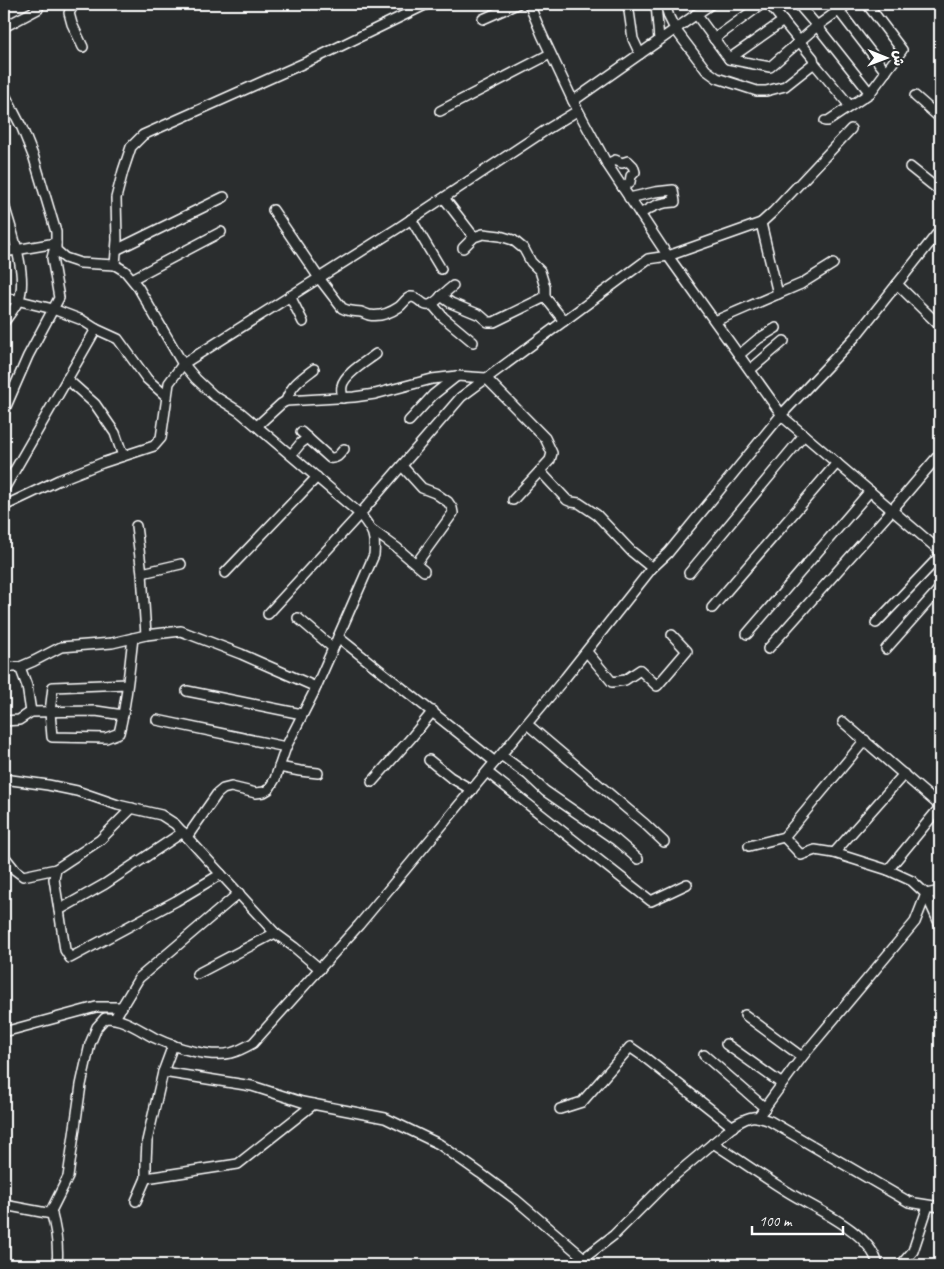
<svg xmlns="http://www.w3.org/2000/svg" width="944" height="1269" font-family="Caveat,'Playpen Sans Arabic',sans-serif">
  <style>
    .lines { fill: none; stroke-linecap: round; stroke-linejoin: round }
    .minor-casing { stroke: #fff; stroke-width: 12 }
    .minor { stroke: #2a2d2e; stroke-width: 9 }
  </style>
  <rect width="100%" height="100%" fill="#2a2d2e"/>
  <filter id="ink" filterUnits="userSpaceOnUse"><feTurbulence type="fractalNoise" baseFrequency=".02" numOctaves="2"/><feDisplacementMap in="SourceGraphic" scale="10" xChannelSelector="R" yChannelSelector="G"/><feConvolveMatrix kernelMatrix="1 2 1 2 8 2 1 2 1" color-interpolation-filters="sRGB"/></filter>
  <g filter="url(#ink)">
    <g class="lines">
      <defs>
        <g id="minor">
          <polyline points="74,4 69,13 72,24 83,47"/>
          <polyline points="529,4 542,35 573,101 607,164 668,256 784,418 940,551"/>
          <polyline points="628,4 633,39 640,54"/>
          <polyline points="656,4 659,40"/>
          <polyline points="665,4 669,17 675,29 706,70 717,78 757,91 766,91 785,86 814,63 850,106"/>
          <polyline points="769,4 813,58 814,63"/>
          <polyline points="848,4 817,26 870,93"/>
          <polyline points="839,11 886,72"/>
          <polyline points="696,14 729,59 770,67 817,26 798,4"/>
          <polyline points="483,19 517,4"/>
          <polyline points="4,27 38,9 39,4"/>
          <polyline points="714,39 762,4"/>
          <polyline points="729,59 783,21"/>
          <path d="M4,93L22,128L34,158L56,232V250L65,258L80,263L115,265L125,271L138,287L181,361L196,379L213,395L240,412L360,514C372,530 376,534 374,555L313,694L286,747L275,779L269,789L264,792L256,793L231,787L223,789L217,794L187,837"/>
          <polyline points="915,96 940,118"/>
          <polyline points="573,101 711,4"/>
          <polyline points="440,111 550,54"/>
          <polyline points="825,121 828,121 870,93 902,50 867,4"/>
          <polyline points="607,164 615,160 622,163 628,161 633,166 635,172 631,176 630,182 623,188"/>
          <polyline points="910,167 940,191"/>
          <polyline points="444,198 474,237"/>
          <path d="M629,198L655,192L673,190L675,202C661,202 651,207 640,214"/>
          <path d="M4,205C11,229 28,275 19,299C16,307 9,315 4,322"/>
          <path d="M273,210L319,278L342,308C349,312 354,311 361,312C364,313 366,314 369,315C380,317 390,313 399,307C403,304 406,298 411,297C419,296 423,309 432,304C435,302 439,299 441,296L451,303L480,315L488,322H494L545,297L564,321"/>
          <polyline points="411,219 441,269"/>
          <polyline points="761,223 773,212 851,129"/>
          <polyline points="463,248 474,237 483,234 500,236 513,240 524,249 531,262 540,271 545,287 545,297"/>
          <polyline points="116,250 224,197"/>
          <polyline points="4,252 56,243 52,258 59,298 28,356 4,411"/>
          <polyline points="115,265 117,240 116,198 123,171 131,147 143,135 320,56 427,4"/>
          <polyline points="132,279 221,232"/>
          <polyline points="897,284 940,326"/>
          <polyline points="290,296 303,322"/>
          <polyline points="441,296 453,286"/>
          <polyline points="4,297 53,309 82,320 96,329 118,339 147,379 167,397"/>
          <polyline points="432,304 443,317 473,342"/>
          <polyline points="715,321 801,284 833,264"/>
          <polyline points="739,355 758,339 776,328"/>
          <polyline points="750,370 784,341"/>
          <polyline points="67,379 95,404 115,433 123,456"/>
          <path d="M343,398C342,394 341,390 342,386C344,374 367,361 376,354"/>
          <path d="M286,401C291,385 302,378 314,369"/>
          <polyline points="409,421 433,395 457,376"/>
          <polyline points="257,426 281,404 286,401 354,397 375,394 432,379 457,376 486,378 545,438 552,453 550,460 513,500"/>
          <path d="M301,432L330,458C337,459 340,454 344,449"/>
          <polyline points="291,455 301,443 308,438"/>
          <polyline points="402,466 422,488 435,493 448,502 452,508 453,513 416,564"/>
          <polyline points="540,471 567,500 572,502 579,503 597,515 631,551 652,568"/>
          <polyline points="4,489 96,329"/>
          <polyline points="4,506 59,480 102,463 154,446 161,438 169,383 183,364 398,228 546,130 577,111"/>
          <polyline points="136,526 142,573 146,635"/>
          <polyline points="372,530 397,548 424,571"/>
          <polyline points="142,573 181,564"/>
          <polyline points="225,573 317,477"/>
          <polyline points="689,573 804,435"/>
          <polyline points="712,608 837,463"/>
          <polyline points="268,614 360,514 461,397 648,259 668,256 761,223 778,294"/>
          <polyline points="298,618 333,648"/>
          <polyline points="876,623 940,556"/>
          <polyline points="747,634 870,491"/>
          <polyline points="338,637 495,762"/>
          <polyline points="768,649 892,510 938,456"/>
          <polyline points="886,649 940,588"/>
          <polyline points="587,652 612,682 625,680 640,670 657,686 687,651 672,635"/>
          <polyline points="4,667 20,667"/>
          <path d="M127,684L53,687L50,712L52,737L106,738L119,733C127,702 129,670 133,638"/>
          <polyline points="187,691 302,714"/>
          <polyline points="123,715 96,711 31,712 27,686 20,667 34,661 61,647 112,643 146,635 181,631 241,654 316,687"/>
          <polyline points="157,720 286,747"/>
          <polyline points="4,721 19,720 31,712"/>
          <polyline points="843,722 940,806"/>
          <polyline points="527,724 645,824 664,842"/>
          <polyline points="501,755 528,775 545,791 616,840 638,859"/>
          <polyline points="429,760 450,777 472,790"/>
          <polyline points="279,767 300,771 318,773"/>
          <polyline points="487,772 651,901 687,884"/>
          <polyline points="4,779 48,785 77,791 118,805 161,815 175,824 275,933 294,947 320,969"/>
          <polyline points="372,782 411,738 433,711"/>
          <polyline points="784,837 801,855 815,850 834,853 888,870 912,881 926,894 940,925"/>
          <polyline points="749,846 784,837 865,740"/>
          <polyline points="834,853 904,774"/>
          <polyline points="4,856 15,870 23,876 56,869 100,840 132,808"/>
          <polyline points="56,869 54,879 59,910 105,884 183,832"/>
          <polyline points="888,870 940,807"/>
          <polyline points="59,910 65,950 70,958 176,901 221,874"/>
          <polyline points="197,974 275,933"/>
          <polyline points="745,1015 802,1057"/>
          <polyline points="115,1018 139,978 239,893"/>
          <polyline points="4,1032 96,1007 122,1007"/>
          <polyline points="726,1044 782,1084"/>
          <polyline points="704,1055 765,1108"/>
          <polyline points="163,1072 252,1086 302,1102 385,1118 439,1144 480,1173 515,1199 584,1258"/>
          <polyline points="560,1109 582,1102 630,1047 643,1056 733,1127"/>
          <polyline points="758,1117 802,1057 915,922 926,894 940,891"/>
          <path d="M713,1143C738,1159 762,1176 788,1192C815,1209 870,1231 878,1265"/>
          <polyline points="146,1178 238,1164 314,1104"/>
          <polyline points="136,1201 146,1178 146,1162 147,1141 163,1072 173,1045"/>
          <polyline points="4,1205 52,1214"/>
          <path d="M57,1265C59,1246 56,1229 51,1211L68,1177L81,1085L90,1044L97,1027L105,1018C125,1018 139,1030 155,1038C176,1048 209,1058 231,1053C239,1051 246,1047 253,1043L359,925L565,678L652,568L668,553L782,414L855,337L940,230"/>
          <path d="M575,1265L614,1235L668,1181L736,1124C751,1115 754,1115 770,1121L909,1202L940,1207"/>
          <polyline points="901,1265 913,1251 928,1206"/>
        </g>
      </defs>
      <!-- minor casing -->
      <use href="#minor" class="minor-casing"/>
      <!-- minor -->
      <use href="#minor" class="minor"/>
    </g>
  </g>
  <!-- margin -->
  <rect width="944" height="1269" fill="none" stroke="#2a2d2e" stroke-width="20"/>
  <rect x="10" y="10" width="924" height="1249" fill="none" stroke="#fff" stroke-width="2" filter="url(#ink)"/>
  <!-- north arrow -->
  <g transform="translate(886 58) rotate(91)" stroke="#2a2d2e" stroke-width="4" paint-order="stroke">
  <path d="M0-4L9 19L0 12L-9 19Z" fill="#ffffff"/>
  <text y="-8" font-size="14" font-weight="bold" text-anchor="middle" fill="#ffffff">ش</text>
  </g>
  <!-- scale -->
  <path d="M752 1226v8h91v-8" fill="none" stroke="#ffffff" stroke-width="2.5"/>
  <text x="759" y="1226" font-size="15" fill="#ffffff" stroke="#2a2d2e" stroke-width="4" paint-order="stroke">100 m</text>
</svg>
